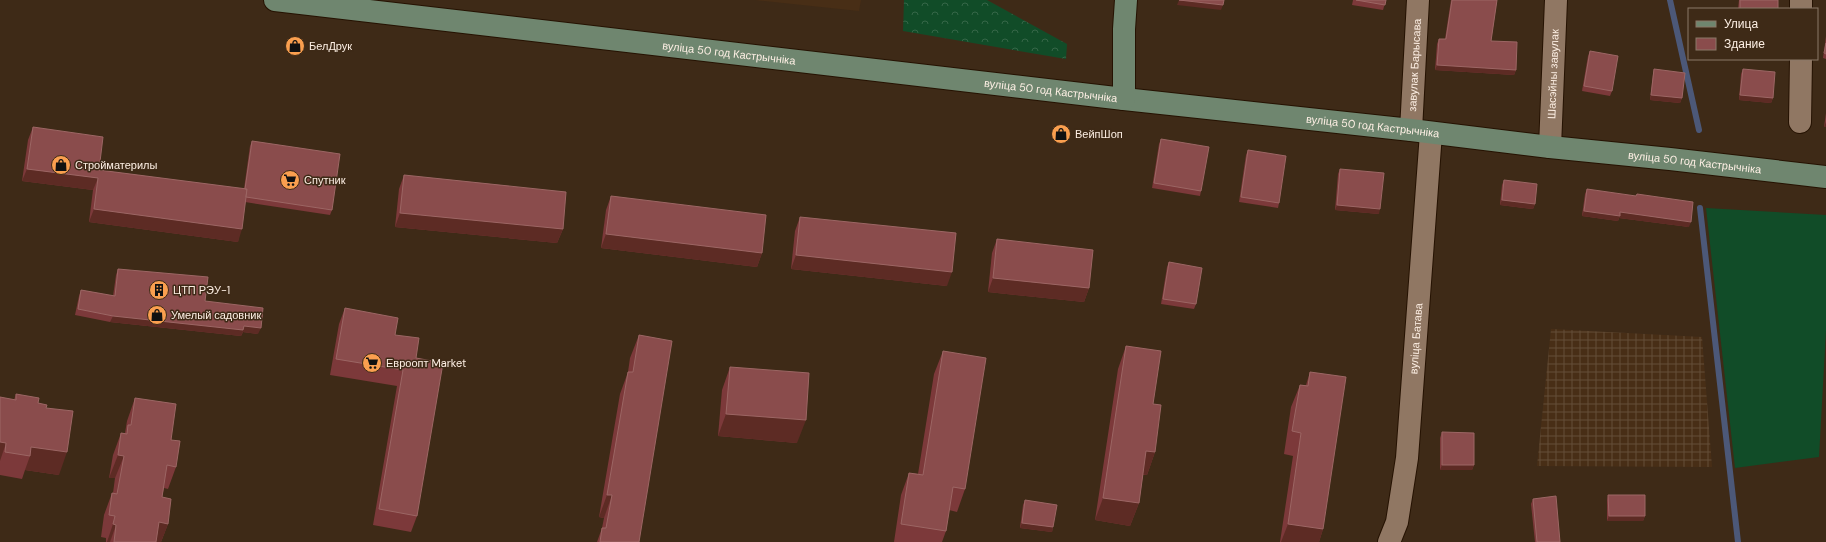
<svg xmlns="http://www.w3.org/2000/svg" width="1826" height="542" font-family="'DM Sans',sans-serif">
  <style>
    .built { fill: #482e16 }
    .industrial { fill: url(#industrial-grid) }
    .grass { fill: #114c28 }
    .forest { fill: url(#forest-crowns) }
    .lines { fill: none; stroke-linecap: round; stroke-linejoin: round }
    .stream { stroke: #4c5878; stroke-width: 6 }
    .street-casing { stroke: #251202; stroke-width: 24 }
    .secondary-casing { stroke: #251202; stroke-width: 24 }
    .street { stroke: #907763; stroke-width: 22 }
    .secondary { stroke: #6f866f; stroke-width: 22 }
    .wall { fill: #7c393a }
    .shaded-wall { fill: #5d2b24 }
    .building { fill: #8a4c4c; stroke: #9c6664 }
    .labels { text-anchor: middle; stroke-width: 3; stroke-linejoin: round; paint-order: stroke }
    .poi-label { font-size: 11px; fill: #fdefe4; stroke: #3e2a17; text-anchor: start }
    .street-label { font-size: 11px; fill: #fdefe4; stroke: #3e2a17 }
  </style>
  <defs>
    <pattern id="industrial-grid" width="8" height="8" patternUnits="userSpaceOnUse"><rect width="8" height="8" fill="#482e16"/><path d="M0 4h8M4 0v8" fill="none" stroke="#634d38"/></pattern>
    <pattern id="forest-crowns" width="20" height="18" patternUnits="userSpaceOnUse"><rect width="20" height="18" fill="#114c28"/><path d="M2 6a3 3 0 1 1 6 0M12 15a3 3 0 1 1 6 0" fill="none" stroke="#356647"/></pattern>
  </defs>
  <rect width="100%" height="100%" fill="#3e2a17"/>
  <!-- built -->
  <polygon class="built" points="755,0 861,0 859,11"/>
  <!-- industrial -->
  <polygon class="industrial" points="1551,329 1702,337 1712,467 1537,466"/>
  <!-- grass -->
  <polygon class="grass" points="1706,208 1826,215 1826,331 1819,457 1735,468"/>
  <!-- forest -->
  <polygon class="forest" points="904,0 987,0 1067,44 1066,59 903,31"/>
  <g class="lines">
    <!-- stream -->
    <g class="stream">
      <polyline points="1670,0 1699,130"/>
      <polyline points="1700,208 1738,542"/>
    </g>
    <defs>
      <g id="street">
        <polyline points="1801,9 1801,0"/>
        <polyline points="1800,122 1801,59"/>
        <path id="s1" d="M1411,130L1418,0"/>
        <path id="s2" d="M1550,147L1556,0"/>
        <path id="s3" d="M1389,542L1397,522L1407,458L1431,133"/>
      </g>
      <g id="secondary">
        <path id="s4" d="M275,0L1124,99L1411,130L1550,147L1670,159L1826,177"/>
        <polyline points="1124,99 1124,29 1126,0"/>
      </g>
    </defs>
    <!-- street casing -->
    <use href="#street" class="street-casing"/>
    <!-- secondary casing -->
    <use href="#secondary" class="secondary-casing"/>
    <!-- street -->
    <use href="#street" class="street"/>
    <!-- secondary -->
    <use href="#secondary" class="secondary"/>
  </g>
  <!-- wall -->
  <g class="wall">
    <polygon points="1353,0 1386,0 1383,10 1352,5"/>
    <polygon points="1451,0 1497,0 1491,41 1516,70 1514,75 1435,70 1437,44 1439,39 1445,39"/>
    <polygon points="1739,0 1778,0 1778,9 1738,9"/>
    <polygon points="1826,36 1826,59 1823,58"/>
    <polygon points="1590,51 1612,91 1610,96 1582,91 1588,56"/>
    <polygon points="1654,69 1682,98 1680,103 1650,100 1653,74"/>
    <polygon points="1743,69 1773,98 1771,103 1739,100 1741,74"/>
    <polygon points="1826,113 1826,127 1824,127"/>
    <polygon points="33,127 99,170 244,189 250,146 252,141 332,210 330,215 245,202 238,242 89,222 93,190 22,181 28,140"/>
    <polygon points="1161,139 1201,191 1200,196 1152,188 1159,144"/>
    <polygon points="1248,150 1279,203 1278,208 1239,202 1246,155"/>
    <polygon points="1340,169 1379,214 1335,210 1338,174"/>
    <polygon points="404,175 563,229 557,243 395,227 399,189"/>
    <polygon points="1504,180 1535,204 1533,209 1500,205 1502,185"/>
    <polygon points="1587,189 1689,227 1619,218 1618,221 1582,216 1585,194"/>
    <polygon points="611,196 762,253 757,267 601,248 606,210"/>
    <polygon points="800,217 947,286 791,269 795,231"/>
    <polygon points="997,239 1089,288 1084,302 988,292 992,253"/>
    <polygon points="1169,262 1196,304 1194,309 1161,304 1167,267"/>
    <polygon points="118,269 205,301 258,334 243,332 241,336 110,322 75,315 79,296 81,290 113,296 116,275"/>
    <polygon points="345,308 395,335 416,358 417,516 411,532 373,525 397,386 330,375 339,324"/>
    <polygon points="639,335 639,542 597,542 602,528 604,518 599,517 620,394 628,372 630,358"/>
    <polygon points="1126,346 1153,404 1155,452 1147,475 1143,475 1139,503 1130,526 1095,520 1118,369"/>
    <polygon points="943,351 965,489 957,512 949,510 946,531 942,542 894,542 901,495 909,473 918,474 934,374"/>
    <polygon points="730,367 797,443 718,436 722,390"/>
    <polygon points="1310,372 1323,529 1319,542 1280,542 1293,456 1284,454 1291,407 1300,385 1306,385"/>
    <polygon points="16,394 38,403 46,408 59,475 25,470 22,479 0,475 0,397 14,400"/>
    <polygon points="135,398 171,440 176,467 168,489 164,488 162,497 168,524 161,542 106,542 106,538 101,537 104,515 112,493 113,493 115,478 109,478 113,455 121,433 125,433 127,421"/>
    <polygon points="1442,432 1474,465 1472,470 1440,470 1440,438"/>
    <polygon points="1608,495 1645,516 1643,521 1607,521 1607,500"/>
    <polygon points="1533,499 1560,542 1535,542 1531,504"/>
    <polygon points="1025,500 1053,527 1052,532 1020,528 1023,505"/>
  </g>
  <!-- shaded-wall -->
  <g class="shaded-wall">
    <polygon points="1179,0 1223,5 1221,10 1177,5"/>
    <polygon points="1437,65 1516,70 1514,75 1435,70"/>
    <polygon points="1651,95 1682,98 1680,103 1650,100"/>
    <polygon points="1740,95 1773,98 1771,103 1739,100"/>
    <polygon points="1826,122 1826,127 1824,127"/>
    <polygon points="27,169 98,178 93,190 22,181"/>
    <polygon points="1502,200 1535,204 1533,209 1500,205"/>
    <polygon points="1337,205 1380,209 1379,214 1335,210"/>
    <polygon points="94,209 242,229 238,242 89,222"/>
    <polygon points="1584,211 1620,212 1691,222 1689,227 1619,218 1618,221 1582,216"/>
    <polygon points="400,213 563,229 557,243 395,227"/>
    <polygon points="606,234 762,253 757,267 601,248"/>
    <polygon points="796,255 952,272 947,286 791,269"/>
    <polygon points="993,278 1089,288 1084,302 988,292"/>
    <polygon points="113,316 244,326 261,328 258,334 243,332 241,336 110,322"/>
    <polygon points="726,414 806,420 797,443 718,436"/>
    <polygon points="0,442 6,443 0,461"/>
    <polygon points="31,447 67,452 59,475 25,470 30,456"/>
    <polygon points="1146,451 1155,452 1147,475 1138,474"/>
    <polygon points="118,455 124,456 115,478 109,478"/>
    <polygon points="1442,465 1474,465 1472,470 1440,470"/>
    <polygon points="607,495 612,495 604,518 599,517"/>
    <polygon points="1103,498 1139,503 1130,526 1095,520"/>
    <polygon points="1609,516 1645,516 1643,521 1607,521"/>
    <polygon points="159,522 168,524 161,542 152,542"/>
    <polygon points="1022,523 1053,527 1052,532 1020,528"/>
    <polygon points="113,524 116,525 110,542 107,542"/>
    <polygon points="1288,524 1323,529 1319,542 1281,542"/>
  </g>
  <!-- building -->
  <g class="building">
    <polygon points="1179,0 1224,0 1223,5"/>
    <polygon points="1356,0 1386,0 1385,5"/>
    <polygon points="1452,0 1497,0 1491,41 1517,42 1516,70 1437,65 1439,39 1446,39"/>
    <rect x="1740" y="0" width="38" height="9"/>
    <polygon points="1826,43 1826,54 1824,53"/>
    <polygon points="1590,51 1618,56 1612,91 1584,86"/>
    <polygon points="1654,69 1685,73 1682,98 1651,95"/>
    <polygon points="1743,69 1775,72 1773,98 1740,95"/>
    <polygon points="33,127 103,137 99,170 247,189 242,229 94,209 98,178 27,169"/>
    <polygon points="1161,139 1209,147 1201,191 1154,183"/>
    <polygon points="252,141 340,154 332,210 246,197 247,189 245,189"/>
    <polygon points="1248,150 1286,156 1279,203 1241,197"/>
    <polygon points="1340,169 1384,173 1380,209 1337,205"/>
    <polygon points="404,175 566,192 563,229 400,213"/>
    <polygon points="1504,180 1537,184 1535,204 1502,200"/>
    <polygon points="1587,189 1636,196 1637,194 1693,202 1691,222 1620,212 1620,216 1584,211"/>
    <polygon points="611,196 766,215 762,253 606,234"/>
    <polygon points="800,217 956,233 952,272 796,255"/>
    <polygon points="997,239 1093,250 1089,288 993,278"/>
    <polygon points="1169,262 1202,268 1196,304 1163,299"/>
    <polygon points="118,269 208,277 205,301 263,308 261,328 244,326 243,330 113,316 78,309 81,290 115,296"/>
    <polygon points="345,308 398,318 395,335 419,338 416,358 443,363 417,516 379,509 403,370 336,359"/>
    <polygon points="639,335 672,341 639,542 600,542 602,528 606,528 612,495 607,495 628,372 633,372"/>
    <polygon points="1126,346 1161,351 1153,404 1161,405 1155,452 1146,451 1139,503 1103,498"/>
    <polygon points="943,351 986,358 965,489 953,487 946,531 901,524 909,473 923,475"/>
    <polygon points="730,367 809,373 806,420 726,414"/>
    <polygon points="1310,372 1346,377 1323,529 1288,524 1301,433 1292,431 1300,385 1308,386"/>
    <polygon points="16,394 39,398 38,403 47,405 46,408 73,411 67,452 31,447 30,456 5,452 6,443 0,442 0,397 16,400"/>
    <polygon points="135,398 176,404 171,440 180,441 176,467 167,465 162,497 171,499 168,524 159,522 156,542 114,542 116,525 113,524 115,516 109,515 112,493 117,494 124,456 118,455 121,433 127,434 128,425 131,425"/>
    <polygon points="1442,432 1474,433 1474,465 1442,465"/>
    <polygon points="1608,495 1645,495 1645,516 1609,516"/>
    <polygon points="1556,496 1560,542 1537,542 1533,499"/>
    <polygon points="1025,500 1057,505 1053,527 1022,523"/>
  </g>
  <!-- icons -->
  <defs>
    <symbol id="shop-disc" viewBox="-11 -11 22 22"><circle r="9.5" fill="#fa9f4f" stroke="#3e2a17"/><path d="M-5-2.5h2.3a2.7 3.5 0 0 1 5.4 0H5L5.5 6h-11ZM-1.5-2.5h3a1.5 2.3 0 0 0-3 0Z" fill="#111"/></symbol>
    <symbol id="supermarket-disc" viewBox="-11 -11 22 22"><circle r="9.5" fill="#fa9f4f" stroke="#3e2a17"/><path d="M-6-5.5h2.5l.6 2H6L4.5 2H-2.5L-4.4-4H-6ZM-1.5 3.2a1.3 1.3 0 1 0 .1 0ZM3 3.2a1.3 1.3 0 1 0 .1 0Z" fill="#111"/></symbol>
    <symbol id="building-disc" viewBox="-11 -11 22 22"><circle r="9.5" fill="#fa9f4f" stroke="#3e2a17"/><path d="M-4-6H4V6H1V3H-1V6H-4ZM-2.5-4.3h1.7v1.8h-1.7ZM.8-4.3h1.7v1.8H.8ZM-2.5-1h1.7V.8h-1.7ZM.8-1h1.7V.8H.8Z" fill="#111"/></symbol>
  </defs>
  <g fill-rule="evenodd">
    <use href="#shop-disc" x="284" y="35" width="22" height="22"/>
    <use href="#shop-disc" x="1050" y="123" width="22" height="22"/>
    <use href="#shop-disc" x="50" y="154" width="22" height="22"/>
    <use href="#supermarket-disc" x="279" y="169" width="22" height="22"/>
    <use href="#building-disc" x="148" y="279" width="22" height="22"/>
    <use href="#shop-disc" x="146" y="304" width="22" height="22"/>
    <use href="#supermarket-disc" x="361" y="352" width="22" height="22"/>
  </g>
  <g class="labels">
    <!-- poi labels -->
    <g class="poi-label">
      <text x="309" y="50">БелДрук</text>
      <text x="1075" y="138">ВейпШоп</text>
      <text x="75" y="169">Стройматерилы</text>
      <text x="304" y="184">Спутник</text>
      <text x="173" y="294">ЦТП РЭУ-1</text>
      <text x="171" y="319">Умелый садовник</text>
      <text x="386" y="367">Евроопт Market</text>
    </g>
    <!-- street labels -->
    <g class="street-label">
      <text dy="4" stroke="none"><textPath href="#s4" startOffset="457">вуліца 50 год Кастрычніка</textPath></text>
      <text dy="4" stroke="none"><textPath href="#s1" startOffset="65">завулак Барысава</textPath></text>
      <text dy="4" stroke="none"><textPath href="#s2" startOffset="73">Шасэйны завулак</textPath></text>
      <text dy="4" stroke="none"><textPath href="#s4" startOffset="781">вуліца 50 год Кастрычніка</textPath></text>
      <text dy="4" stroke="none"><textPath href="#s4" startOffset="1105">вуліца 50 год Кастрычніка</textPath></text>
      <text dy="4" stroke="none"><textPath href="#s4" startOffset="1429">вуліца 50 год Кастрычніка</textPath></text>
      <text dy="4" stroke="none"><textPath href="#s3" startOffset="206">вуліца Батава</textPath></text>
    </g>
  </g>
  <!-- legend -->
  <rect x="1688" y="8" width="130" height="52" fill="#3e2a17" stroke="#8a7969"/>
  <rect x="1696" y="21" width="20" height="6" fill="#6f866f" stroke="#8a7969"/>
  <text x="1724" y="28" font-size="12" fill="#fdefe4">Улица</text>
  <rect x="1696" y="38" width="20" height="12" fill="#8a4c4c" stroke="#8a7969"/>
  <text x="1724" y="48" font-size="12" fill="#fdefe4">Здание</text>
</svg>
